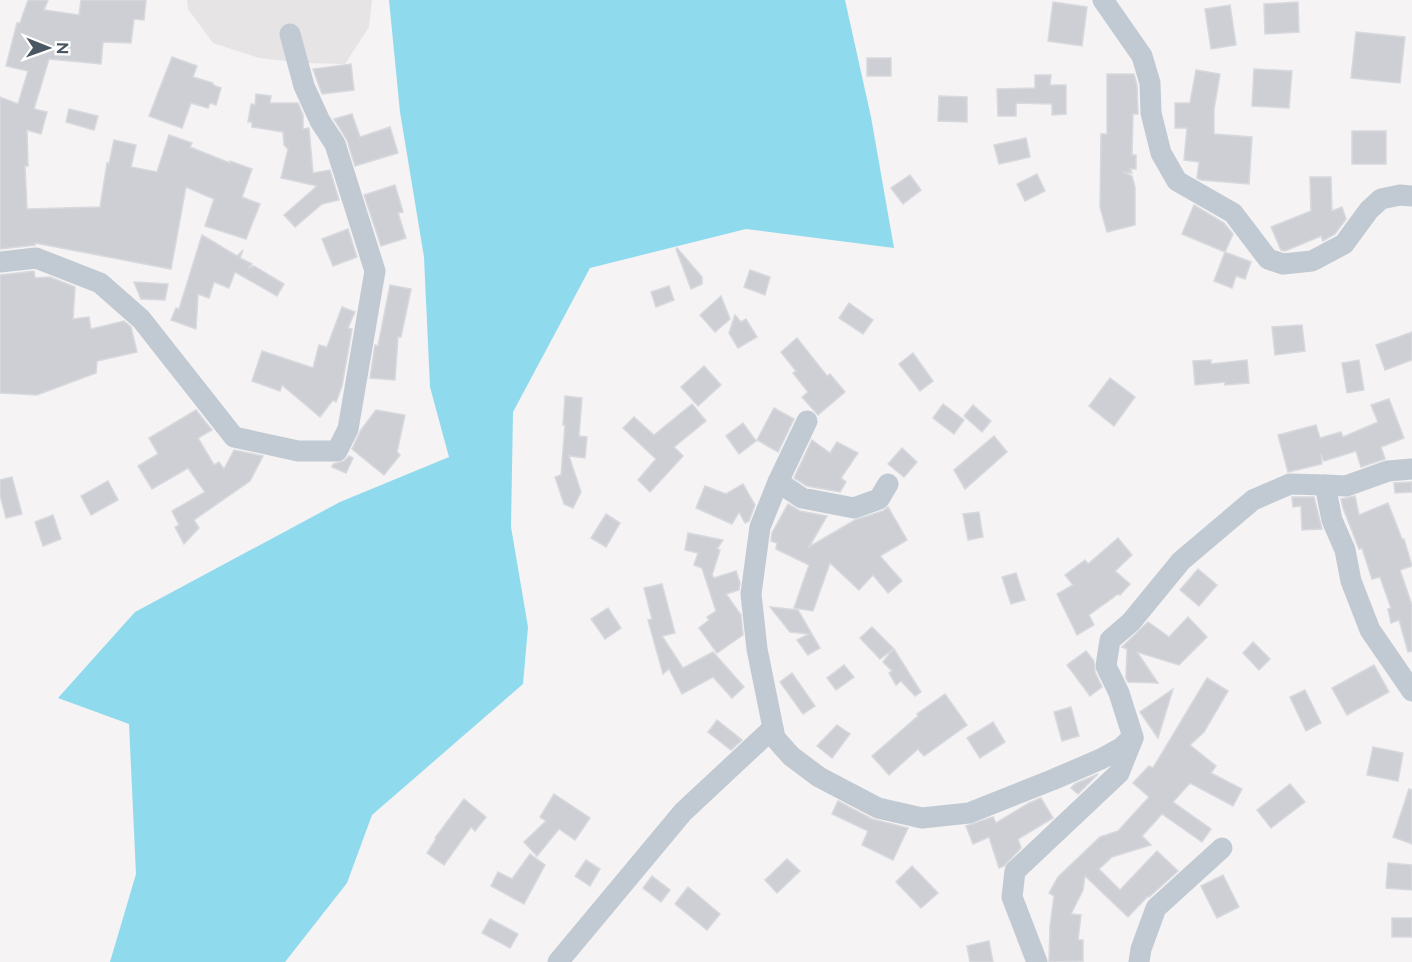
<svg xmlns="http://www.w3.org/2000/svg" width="1412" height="962" font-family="Raleway,sans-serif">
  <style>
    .education { fill: #e6e4e5 }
    .water { fill: #90daee }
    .building { fill: #cdcfd5; stroke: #d7d9de; stroke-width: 1.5 }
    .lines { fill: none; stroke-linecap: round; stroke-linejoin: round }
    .street { stroke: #c1cad2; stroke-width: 21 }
  </style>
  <rect width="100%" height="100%" fill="#f5f3f3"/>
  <!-- education -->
  <polygon class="education" points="187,0 372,0 369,27 345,64 305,63 259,58 213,43 188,9"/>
  <!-- water -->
  <polygon class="water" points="389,0 845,0 871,117 894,248 746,229 590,268 513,412 511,527 528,627 523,684 372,815 347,883 285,962 110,962 136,874 129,724 58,698 135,612 340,502 449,457 430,387 424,257 400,112"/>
  <!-- building -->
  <g class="building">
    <polygon points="28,0 48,0 44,10 79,15 81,0 146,0 144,20 134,19 131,43 103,42 101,64 49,59 34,109 47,112 41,134 27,130 28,166 25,166 27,209 100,207 107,163 109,164 114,140 136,145 131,167 157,172 169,135 192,143 190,147 230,163 230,161 252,169 242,197 260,204 246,239 205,226 214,199 186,187 171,269 35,243 35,245 0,249 0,97 18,104 28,71 6,66 17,23 20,23"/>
    <polygon points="1053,2 1087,7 1082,46 1048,41"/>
    <polygon points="1298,2 1299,32 1265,34 1264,4"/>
    <polygon points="1230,5 1236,45 1211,49 1205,9"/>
    <polygon points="1356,32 1405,37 1400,83 1351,78"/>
    <polygon points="172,57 197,66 193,77 213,83 213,85 221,88 216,105 210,103 208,108 191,103 182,128 149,116"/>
    <rect x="867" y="58" width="24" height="18"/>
    <polygon points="351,64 354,90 322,94 313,69"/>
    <polygon points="1254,69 1292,71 1289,108 1252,106"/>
    <polygon points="1196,70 1220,74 1214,109 1214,134 1252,137 1249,184 1201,180 1197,178 1199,162 1184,160 1187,128 1175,128 1175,103 1190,103"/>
    <polygon points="1107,74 1134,74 1137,85 1138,114 1133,114 1132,155 1136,155 1136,169 1130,169 1132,173 1123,172 1132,176 1135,187 1135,225 1107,232 1100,207 1101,134 1107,134"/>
    <polygon points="1035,75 1051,75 1050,85 1066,85 1066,114 1052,115 1052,104 1016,103 1016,116 998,116 997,89 1035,88"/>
    <polygon points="256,94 271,96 270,103 298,103 303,115 303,129 309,128 313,173 330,170 339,200 322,204 295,227 284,215 317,186 281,178 288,149 284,145 283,132 252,127 252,122 248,122 251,104 255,105"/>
    <polygon points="939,96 967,97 967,122 938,121"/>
    <polygon points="69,109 98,116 94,130 66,122"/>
    <polygon points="352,114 360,137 390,127 398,153 355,166 347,140 334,119"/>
    <rect x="1352" y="131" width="34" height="33"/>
    <polygon points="1026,138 1030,157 999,164 994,145"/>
    <polygon points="1037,174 1045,191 1025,201 1017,184"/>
    <polygon points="910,175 921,190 903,204 891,188"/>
    <polygon points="1310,177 1331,177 1332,211 1342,207 1346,219 1335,234 1323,241 1321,236 1285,251 1281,250 1271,227 1311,211"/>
    <polygon points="395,185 403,212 398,213 406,238 381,246 364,195"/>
    <polygon points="1194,205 1224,223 1233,234 1225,252 1182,234"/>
    <polygon points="348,229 357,257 333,266 322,239"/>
    <polygon points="202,235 237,256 243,250 240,258 252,264 248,268 254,266 284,284 277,296 235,272 229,288 214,282 209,298 198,294 196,329 171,320 176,308 179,309"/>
    <polygon points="677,248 702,277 702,284 691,289 676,249"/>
    <polygon points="1225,252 1251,262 1245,279 1236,276 1232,288 1214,281"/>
    <polygon points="750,270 770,277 765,295 744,287"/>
    <polygon points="34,271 35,278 50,277 75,287 73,319 89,317 91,329 124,321 131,327 137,352 97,361 96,373 37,395 0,393 0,275"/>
    <polygon points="134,282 168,284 165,300 141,299"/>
    <polygon points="390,285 411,289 401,337 398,337 395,380 370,378 375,345 378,346"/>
    <polygon points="669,286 674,300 656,307 651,292"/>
    <polygon points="721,296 730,319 715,332 700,315"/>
    <polygon points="849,303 873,320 863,334 839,318"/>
    <polygon points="342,307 355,312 348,328 352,329 342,386 336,402 333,400 320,417 282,385 280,391 252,381 262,351 313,368 319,345 327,347"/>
    <polygon points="735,315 741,322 746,319 757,337 738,348 729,333"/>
    <polygon points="1302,325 1305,351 1275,355 1272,327"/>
    <polygon points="1412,332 1412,360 1385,370 1376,345"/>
    <polygon points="797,338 827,376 830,374 845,392 818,415 802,397 808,392 793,373 796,371 781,352"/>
    <polygon points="913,353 933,381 920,391 899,364"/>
    <polygon points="1211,360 1211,364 1247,360 1249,383 1225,385 1225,382 1195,385 1193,361"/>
    <polygon points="1359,360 1364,390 1347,393 1342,363"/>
    <polygon points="704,366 721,385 698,406 681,387"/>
    <polygon points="1110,378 1135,397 1114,426 1089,406"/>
    <polygon points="565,396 582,398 579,436 587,437 585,458 569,456 581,492 573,508 564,504 555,477 561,475 565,425 563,425"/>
    <polygon points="1389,399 1404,438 1381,447 1385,459 1361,467 1356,451 1324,461 1321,454 1322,464 1288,472 1278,435 1316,425 1320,438 1341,432 1343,437 1378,422 1371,405"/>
    <polygon points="692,404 706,421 674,447 683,456 650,492 638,480 656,459 623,428 634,417 654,435"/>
    <polygon points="943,404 964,420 954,434 933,418"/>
    <polygon points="973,405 991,421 982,432 964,416"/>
    <polygon points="774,408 794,419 778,452 757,440"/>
    <polygon points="196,410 212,430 198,438 214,465 219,462 224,469 234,450 263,456 250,481 194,520 199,528 184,544 175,527 179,525 172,511 205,492 188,468 152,489 138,466 158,454 149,438"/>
    <polygon points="376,410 405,415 397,452 400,455 384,475 352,449 361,430"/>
    <polygon points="743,423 756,441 739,454 726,436"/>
    <polygon points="994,436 1007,452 965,489 954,470"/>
    <polygon points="812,440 830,453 837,442 858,453 841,478 846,482 840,492 807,486 794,478"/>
    <polygon points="902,448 917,462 904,477 888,464"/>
    <polygon points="349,456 353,458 346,473 332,467 333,464 344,461"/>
    <polygon points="12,477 22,514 6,518 0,495 0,480"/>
    <polygon points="108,481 118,500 91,515 81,496"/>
    <polygon points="1412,482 1412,492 1395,493 1394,483"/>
    <polygon points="743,484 755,505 749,521 745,523 739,512 732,524 696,508 705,486 726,494"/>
    <polygon points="1355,496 1359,515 1388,503 1402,539 1404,539 1412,566 1400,570 1412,605 1412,651 1408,652 1399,620 1391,623 1388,609 1391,608 1380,577 1372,579 1362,548 1359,549 1343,508 1341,499"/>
    <polygon points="1292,497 1314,497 1322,529 1302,530 1301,506 1293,507"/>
    <polygon points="788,504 800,511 827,516 809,547 855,520 883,511 888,507 907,540 880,556 902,581 888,593 873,575 859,590 830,563 813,611 794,608 809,565 776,549 777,543 771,541 772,533"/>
    <polygon points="979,512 983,537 968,540 963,514"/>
    <polygon points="606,514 620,523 606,547 591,538"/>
    <polygon points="53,515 61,539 43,546 35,522"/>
    <polygon points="688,533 723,540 717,549 720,550 712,575 714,578 736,571 740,583 739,590 726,594 741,615 743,635 717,653 699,628 709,620 707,617 716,611 702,568 694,565 698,553 685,550"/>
    <polygon points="1118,538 1132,555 1115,571 1130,584 1120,595 1118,594 1089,615 1094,625 1077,635 1057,594 1073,585 1065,575 1085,560 1088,564"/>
    <polygon points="1198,569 1217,585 1199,606 1180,590"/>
    <polygon points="1016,573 1025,600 1011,604 1002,577"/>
    <polygon points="662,584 675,633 662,636 683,668 713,652 744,687 732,698 713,677 682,694 669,669 663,674 648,620 652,619 644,588"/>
    <polygon points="770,607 798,610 820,648 808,655 797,640 809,634 790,632"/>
    <polygon points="608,608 621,628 605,639 591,619"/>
    <polygon points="1188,617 1207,637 1179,665 1137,652 1158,683 1128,682 1126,678 1127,649 1122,647 1148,622 1169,637"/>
    <polygon points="872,627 894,649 921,692 915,696 901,681 896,685 889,673 892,671 883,662 893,649 880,659 860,638"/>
    <polygon points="1253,642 1270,659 1259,670 1243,653"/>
    <polygon points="1086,651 1094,661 1095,672 1102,687 1090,696 1067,665"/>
    <polygon points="844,665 854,677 836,690 827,678"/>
    <polygon points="1374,665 1389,692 1347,715 1332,688"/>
    <polygon points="792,673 815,706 803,714 780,682"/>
    <polygon points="1207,678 1228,691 1204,732 1190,745 1216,766 1211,773 1242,789 1233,806 1190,783 1173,802 1211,829 1202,842 1162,814 1142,836 1151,845 1112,857 1099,869 1120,890 1157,851 1178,871 1149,897 1148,896 1128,917 1085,876 1083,890 1071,914 1081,915 1078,940 1083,940 1083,961 1049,962 1050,926 1054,896 1049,893 1058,877 1100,837 1118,831 1149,797 1133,783 1149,766 1153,768"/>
    <polygon points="1173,689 1158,738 1140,712"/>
    <polygon points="1305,690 1321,723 1306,731 1290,697"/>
    <polygon points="945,694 967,725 924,756 918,749 889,775 872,756 918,716 917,714"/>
    <polygon points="1071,707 1079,736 1062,741 1054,712"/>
    <polygon points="717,720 742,740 731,750 708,732"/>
    <polygon points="993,722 1005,742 980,758 967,738"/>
    <polygon points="837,725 850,734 832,758 817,746"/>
    <polygon points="1373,747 1403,753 1398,781 1367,775"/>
    <polygon points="1098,774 1078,794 1071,788 1075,784"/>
    <polygon points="1290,784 1305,802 1271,828 1257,810"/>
    <polygon points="1409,789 1412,790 1412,844 1393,837"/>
    <polygon points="554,794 590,818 575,840 559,829 537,856 524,842 546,821 540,817"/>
    <polygon points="1041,798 1053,818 1018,839 1021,848 1004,866 999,868 989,837 973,844 966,826 993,817 996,823 1029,803"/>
    <polygon points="464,799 486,817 475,831 471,827 444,865 427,853 436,839 435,838"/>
    <polygon points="838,801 872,819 908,828 893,860 862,845 868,831 832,814"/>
    <polygon points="530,854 545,865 524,904 491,886 498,872 512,879"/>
    <polygon points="787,859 800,871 777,893 765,880"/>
    <polygon points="586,860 600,869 590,886 575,876"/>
    <polygon points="1388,863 1412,865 1412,890 1386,888"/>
    <polygon points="912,866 938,893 921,908 896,882"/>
    <polygon points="1223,875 1239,907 1217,918 1201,886"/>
    <polygon points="652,876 670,890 661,902 643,888"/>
    <polygon points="688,887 720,914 707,930 675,904"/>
    <rect x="1392" y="918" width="20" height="19"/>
    <polygon points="490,919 518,934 510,948 482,933"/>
    <polygon points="989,941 993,962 970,962 967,946"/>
  </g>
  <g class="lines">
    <!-- street -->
    <g class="street">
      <polyline points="1103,0 1142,56 1150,83 1151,113 1161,153 1177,181 1233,213 1268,259 1283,264 1312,261 1344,244 1369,210 1381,199 1400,195 1412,196"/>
      <polyline points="0,262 36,258 100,283 141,319 234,437 298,451 337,451 348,429 375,271 335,144 320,121 304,86 290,34"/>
      <polyline points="1412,469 1388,471 1346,486 1325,485 1332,520 1345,550 1351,581 1370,630 1412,691"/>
      <polyline points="778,482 807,421"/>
      <polyline points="888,484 879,499 854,508 802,498 778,482 760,527 751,594 757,649 775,738 791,756 819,777 878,808 922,818 969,813 1052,780 1101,759 1121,748 1133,737 1119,693 1106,666 1110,640 1131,622 1181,561 1253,500 1290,484 1325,485"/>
      <polyline points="558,962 683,812 773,728"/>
      <polyline points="1037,962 1012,897 1015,871 1119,773 1133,738"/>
      <polyline points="1139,962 1141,949 1156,908 1222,848"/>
    </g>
  </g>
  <!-- north arrow -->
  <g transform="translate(48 48) rotate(91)" stroke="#ffffff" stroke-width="4.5" paint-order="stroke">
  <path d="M0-4.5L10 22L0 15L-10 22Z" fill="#4a5661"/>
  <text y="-9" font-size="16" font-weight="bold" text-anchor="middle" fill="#4a5661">N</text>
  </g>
</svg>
